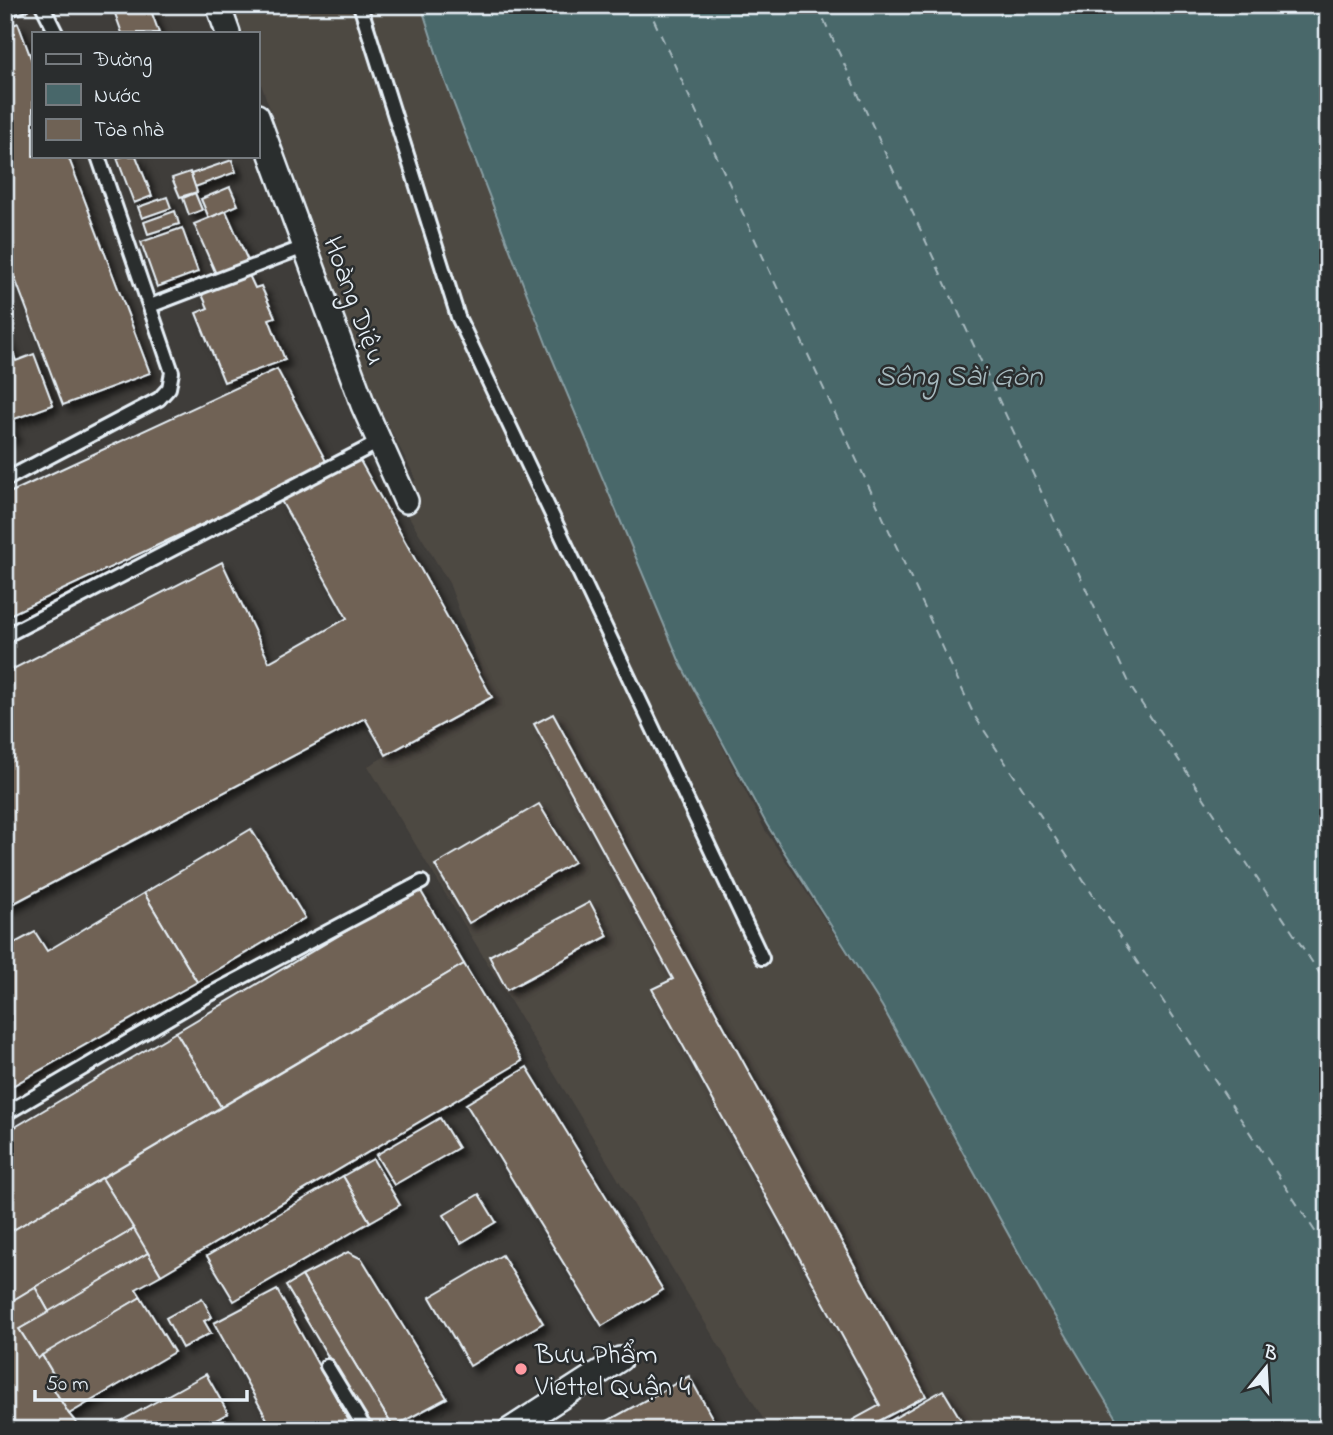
<svg xmlns="http://www.w3.org/2000/svg" width="1333" height="1435" font-family="'Indie Flower',sans-serif">
  <style>
    .built { fill: #4d4842 }
    .water { fill: #48676a; stroke: #889ea3; stroke-width: 2 }
    .lines { fill: none; stroke-linecap: round; stroke-linejoin: round }
    .ferry { stroke: #a8babf; stroke-width: 2; stroke-dasharray: 9 7; stroke-linecap: butt }
    .building { fill: #6f6255; stroke: #e8f1f8; stroke-width: 2; filter: url(#shadow) }
    .service-casing { stroke: #e8f1f8; stroke-width: 18 }
    .minor-casing { stroke: #e8f1f8; stroke-width: 28 }
    .service { stroke: #2a2d2e; stroke-width: 12 }
    .minor { stroke: #2a2d2e; stroke-width: 23 }
    .poi-dot { fill: #ff9aa2; stroke: #2a2d2e; stroke-width: 2.5 }
    .labels { text-anchor: middle; stroke-width: 5; stroke-linejoin: round; paint-order: stroke }
    .street-label { font-size: 28px; fill: #e8f1f8; stroke: #2a2d2e }
    .poi-label { font-size: 28px; fill: #e8f1f8; stroke: #2a2d2e; text-anchor: start }
    .water-label { font-size: 30px; font-style: italic; fill: #a8babf; stroke: #2a2d2e }
  </style>
  <defs>
    <filter id="shadow"><feDropShadow dx="6" dy="6" stdDeviation="3.5" flood-color="#0009"/></filter>
  </defs>
  <rect width="100%" height="100%" fill="#3f3d3a"/>
  <filter id="ink" filterUnits="userSpaceOnUse"><feTurbulence type="fractalNoise" baseFrequency=".0143" numOctaves="2"/><feDisplacementMap in="SourceGraphic" scale="14" xChannelSelector="R" yChannelSelector="G"/><feConvolveMatrix kernelMatrix="1 2 1 2 8 2 1 2 1" color-interpolation-filters="sRGB"/></filter>
  <g filter="url(#ink)">
    <!-- built -->
    <polygon class="built" points="233,5 421,5 445,81 547,346 681,665 765,830 882,1006 1042,1295 1123,1430 770,1430 368,766 491,697 449,583 399,500 416,479 374,398 257,73 257,33 243,33"/>
    <!-- water -->
    <polygon class="water" points="421,5 1328,5 1328,1430 1123,1430 1042,1295 882,1006 767,825 681,665 547,346 445,81"/>
    <g class="lines">
      <!-- ferry -->
      <g class="ferry">
        <polyline points="647,5 974,715 1328,1251"/>
        <polyline points="817,5 1132,689 1328,986"/>
      </g>
    </g>
    <!-- building -->
    <g class="building">
      <polygon points="112,5 149,5 159,33 122,33"/>
      <polygon points="18,23 33,64 33,156 68,156 150,373 63,405 5,252 5,28"/>
      <polygon points="124,156 136,156 152,196 134,203 117,158"/>
      <polygon points="232,160 236,172 195,187 191,174"/>
      <polygon points="190,172 197,192 180,197 172,178"/>
      <polygon points="230,187 238,205 209,218 201,199"/>
      <polygon points="195,193 202,210 189,215 183,198"/>
      <polygon points="167,197 171,208 142,218 138,207"/>
      <polygon points="175,211 179,224 148,234 144,222"/>
      <polygon points="226,211 248,261 216,274 194,224"/>
      <polygon points="182,228 198,272 157,287 141,242"/>
      <polygon points="248,273 255,288 261,286 275,317 269,319 285,360 224,382 196,313 208,308 200,290"/>
      <polygon points="5,334 16,361 34,354 53,405 9,421 5,412"/>
      <polygon points="277,369 328,465 5,617 5,495"/>
      <polygon points="5,412 14,437 5,440"/>
      <polygon points="358,457 492,697 386,755 365,718 5,908 5,673 222,562 269,662 347,618 280,499"/>
      <polygon points="553,714 926,1396 862,1430 858,1430 853,1420 880,1405 652,989 673,979 534,724"/>
      <polygon points="539,804 574,862 469,923 435,865"/>
      <polygon points="251,829 305,918 197,982 144,893"/>
      <polygon points="419,888 464,964 221,1107 176,1032"/>
      <polygon points="144,893 197,982 5,1090 5,948 35,932 47,951"/>
      <polygon points="590,902 608,936 507,990 489,956"/>
      <polygon points="464,964 522,1061 161,1275 102,1178"/>
      <polygon points="176,1032 221,1107 5,1235 5,1133"/>
      <polygon points="527,1067 663,1290 602,1326 466,1104"/>
      <polygon points="440,1118 458,1148 394,1185 376,1155"/>
      <polygon points="373,1159 400,1205 370,1222 343,1176"/>
      <polygon points="343,1176 370,1222 234,1301 207,1256"/>
      <polygon points="102,1178 134,1229 5,1305 5,1235"/>
      <polygon points="479,1194 496,1222 461,1243 444,1215"/>
      <polygon points="134,1229 148,1253 49,1312 35,1287"/>
      <polygon points="348,1252 362,1259 447,1398 393,1427 302,1276"/>
      <polygon points="148,1253 161,1275 136,1289 141,1297 38,1359 19,1329"/>
      <polygon points="502,1255 543,1323 470,1366 430,1297"/>
      <polygon points="302,1276 393,1427 389,1430 372,1430 286,1286"/>
      <polygon points="35,1287 49,1312 19,1329 38,1359 42,1355 58,1382 52,1386 69,1414 82,1430 10,1430 5,1424 5,1305"/>
      <polygon points="277,1290 354,1430 273,1430 214,1323"/>
      <polygon points="141,1297 174,1352 69,1414 52,1386 58,1382 42,1355"/>
      <polygon points="202,1298 212,1317 204,1321 211,1333 182,1348 166,1318"/>
      <polygon points="206,1374 228,1413 198,1430 105,1430"/>
      <polygon points="689,1376 714,1421 701,1428 702,1430 591,1430"/>
      <polygon points="943,1390 967,1430 874,1430"/>
    </g>
    <g class="lines">
      <defs>
        <g id="service">
          <polyline points="42,5 56,33"/>
          <polyline points="360,5 458,317 762,958"/>
          <polyline points="5,10 22,5"/>
          <polyline points="150,306 304,247"/>
          <polyline points="5,480 159,399 169,388 172,372 98,156"/>
          <polyline points="5,636 381,441"/>
          <polyline points="5,1114 199,1000 422,882"/>
          <polyline points="327,1366 366,1430"/>
        </g>
        <g id="minor">
          <polyline points="218,5 228,33"/>
          <polyline points="257,116 363,405 406,501"/>
          <polyline points="510,1430 620,1359"/>
        </g>
      </defs>
      <!-- service casing -->
      <use href="#service" class="service-casing"/>
      <!-- minor casing -->
      <use href="#minor" class="minor-casing"/>
      <!-- service -->
      <use href="#service" class="service"/>
      <!-- minor -->
      <use href="#minor" class="minor"/>
    </g>
  </g>
  <!-- markers -->
  <circle class="poi-dot" cx="521" cy="1369" r="7"/>
  <g class="labels">
    <!-- street labels -->
    <g class="street-label">
      <text transform="translate(356 300) rotate(70)" y="10">Hoàng Diệu</text>
    </g>
    <!-- poi labels -->
    <g class="poi-label">
      <text x="535" y="1363">Bưu Phẩm<tspan x="535" dy="32">Viettel Quận 4</tspan></text>
    </g>
    <!-- water labels -->
    <g class="water-label">
      <text x="959" y="385">Sông Sài Gòn</text>
    </g>
  </g>
  <!-- margin -->
  <rect width="1333" height="1435" fill="none" stroke="#2a2d2e" stroke-width="28"/>
  <rect x="14" y="14" width="1305" height="1407" fill="none" stroke="#e8f1f8" stroke-width="2.5" filter="url(#ink)"/>
  <!-- legend -->
  <rect x="32" y="32" width="228" height="126" fill="#2a2d2e" stroke="#767b7f" stroke-width="2"/>
  <rect x="46" y="54" width="35" height="10" fill="#2a2d2e" stroke="#767b7f" stroke-width="2"/>
  <text x="94" y="66" font-size="21" fill="#e8f1f8">Đường</text>
  <rect x="46" y="84" width="35" height="21" fill="#48676a" stroke="#767b7f" stroke-width="2"/>
  <text x="94" y="102" font-size="21" fill="#e8f1f8">Nước</text>
  <rect x="46" y="119" width="35" height="21" fill="#6f6255" stroke="#767b7f" stroke-width="2"/>
  <text x="94" y="136" font-size="21" fill="#e8f1f8">Tòa nhà</text>
  <!-- north arrow -->
  <g transform="translate(1266 1368) rotate(18)" stroke="#2a2d2e" stroke-width="5" paint-order="stroke">
  <path d="M0-5L12 26L0 18L-12 26Z" fill="#e8f1f8"/>
  <text y="-10" font-size="19" font-weight="bold" text-anchor="middle" fill="#e8f1f8">B</text>
  </g>
  <!-- scale -->
  <path d="M35 1390v10h212v-10" fill="none" stroke="#e8f1f8" stroke-width="3.5"/>
  <text x="46" y="1390" font-size="21" fill="#e8f1f8" stroke="#2a2d2e" stroke-width="5" paint-order="stroke">50 m</text>
</svg>
